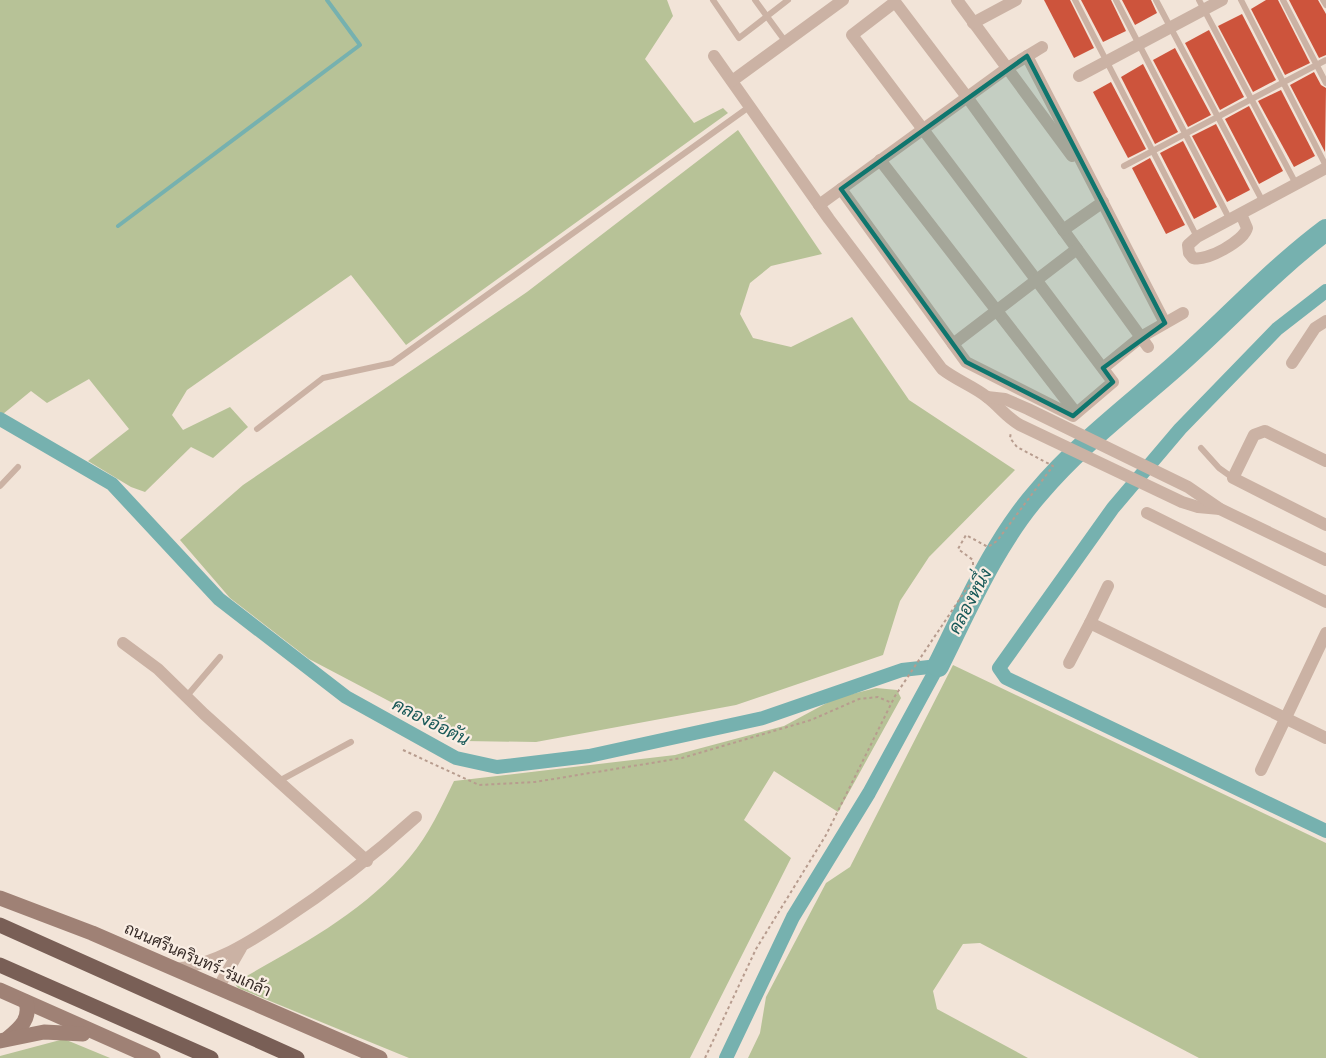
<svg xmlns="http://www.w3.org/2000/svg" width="1326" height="1058" font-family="'IBM Plex Sans',Sarabun,sans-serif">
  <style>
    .green { fill: #b7c297 }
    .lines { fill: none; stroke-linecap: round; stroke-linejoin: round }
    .stream { stroke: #76b1af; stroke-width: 4 }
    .canal { stroke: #76b1af; stroke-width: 14 }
    .river { stroke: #76b1af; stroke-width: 22 }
    .building { fill: #cd543c }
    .path { stroke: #b79c8e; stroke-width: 2; stroke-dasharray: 3 3; stroke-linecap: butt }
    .lane { stroke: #cbb2a4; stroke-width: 6 }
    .street { stroke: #cbb2a4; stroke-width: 12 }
    .secondary { stroke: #9f8175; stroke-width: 15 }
    .primary { stroke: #795f56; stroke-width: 15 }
    .marked { fill: #0f766e; fill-opacity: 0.2; stroke: #0f766e; stroke-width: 4.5; stroke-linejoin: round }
    .labels { text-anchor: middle; stroke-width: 4.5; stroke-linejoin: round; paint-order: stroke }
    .street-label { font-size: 16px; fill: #362a26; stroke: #faeee4 }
    .water-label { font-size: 18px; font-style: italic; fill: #195958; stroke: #faeee4 }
  </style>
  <rect width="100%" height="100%" fill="#f2e4d8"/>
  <!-- green -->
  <g class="green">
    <polygon points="0,0 667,0 673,16 645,59 694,123 723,108 728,113 406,345 351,275 187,390 172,415 183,430 230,407 248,427 213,458 191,447 145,492 131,487 88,461 129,429 89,379 47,403 31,391 3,414 0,412"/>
    <polygon points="738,130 822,254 771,266 750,283 740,314 753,338 791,347 852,317 909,400 1015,470 929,557 900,601 883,655 736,705 536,742 465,741 309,659 230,598 180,540 243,485 527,292"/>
    <polygon points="953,665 1326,843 1326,1058 1199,1058 980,943 963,944 933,991 937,1009 1028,1058 748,1058 760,1033 766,997 826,883 850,867"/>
    <path d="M876,688L897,690L901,698L838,812L774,771L744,820L791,858L690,1058H409L238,988L234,983C296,948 364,913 410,857C429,834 441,808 454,781L675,755L784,726L836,698Z"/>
    <polygon points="64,1039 110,1058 0,1058 0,1056"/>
  </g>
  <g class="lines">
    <!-- stream -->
    <polyline class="stream" points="118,226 360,45 327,0"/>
    <!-- canal -->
    <g class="canal">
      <polyline points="1326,291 1277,329 1180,429 1113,508 999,668 1006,678 1326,831"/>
      <polyline points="0,419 112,484 219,599 346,697 456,758 497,767 589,756 763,718 902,670 938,666"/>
      <polyline points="726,1058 793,917 869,793 938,666"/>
    </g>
    <!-- river -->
    <path class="river" d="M938,666C967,608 995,542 1038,493C1080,443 1133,404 1181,361C1230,317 1274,269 1326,230"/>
  </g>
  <!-- building -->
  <g class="building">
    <polygon points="1044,0 1070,0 1094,48 1074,58"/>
    <polygon points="1081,0 1111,0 1126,31 1103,42"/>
    <polygon points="1122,0 1151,0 1157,13 1135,25"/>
    <polygon points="1266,0 1278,0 1310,63 1285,75 1251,9"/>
    <polygon points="1289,0 1318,0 1326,14 1326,55 1319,58"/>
    <polygon points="1242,14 1276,80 1253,92 1218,26"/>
    <polygon points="1209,30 1244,97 1220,110 1185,43"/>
    <polygon points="1175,48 1211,115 1188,127 1153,60"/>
    <polygon points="1143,64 1178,132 1155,144 1121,77"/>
    <polygon points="1314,72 1321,85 1326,88 1325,152 1290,85"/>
    <polygon points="1111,82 1146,149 1128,158 1093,92"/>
    <polygon points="1281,90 1315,156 1294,167 1258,101"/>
    <polygon points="1249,106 1283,171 1259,184 1225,119"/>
    <polygon points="1216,124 1250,190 1227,202 1192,136"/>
    <polygon points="1183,141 1217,207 1194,219 1160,153"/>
    <polygon points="1150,158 1185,225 1166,234 1132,168"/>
  </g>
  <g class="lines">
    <!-- path -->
    <g class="path">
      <polyline points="403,750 479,785 535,782 682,758 811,720 859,699 878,697 892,703"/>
      <polyline points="705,1058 756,949 826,835 895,696 973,579 973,560 958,549 966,535 988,547 997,541 1053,466 1017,447 1010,438 1011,432"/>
    </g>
    <!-- lane -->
    <g class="lane">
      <polyline points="713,0 739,38 788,0"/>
      <polyline points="755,0 785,41"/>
      <polyline points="1075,0 1197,237"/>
      <polyline points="1116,0 1230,220"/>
      <polyline points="1156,0 1263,202"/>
      <polyline points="1199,0 1296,184"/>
      <polyline points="1241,0 1326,166"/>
      <polyline points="1283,0 1326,83"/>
      <polyline points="1323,0 1326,5"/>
      <polyline points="1124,166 1326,60"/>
      <polyline points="257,429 323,378 392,363 749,107"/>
      <polyline points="1201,448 1219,468 1233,478"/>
      <polyline points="0,486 18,467"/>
      <polyline points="186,697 220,657"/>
      <polyline points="279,781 351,742"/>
    </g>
    <!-- street -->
    <g class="street">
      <polyline points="957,0 1072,156"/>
      <polyline points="973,23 1016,0"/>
      <path d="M714,56L829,219L942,369C956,380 973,386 987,397C1000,407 1005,416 1020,425L1182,502L1198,507L1220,509"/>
      <polyline points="1027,56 1165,323"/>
      <polyline points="1079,76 1222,0"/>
      <polyline points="732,81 843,0"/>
      <polyline points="880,160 1076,413"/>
      <polyline points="841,189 966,362 1073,416 1113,382 852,35 895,2 967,97 1148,347"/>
      <polyline points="819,205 1006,69 1042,47"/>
      <path d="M1241,214L1247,228C1244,241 1206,262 1193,258L1189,253L1188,245L1197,237L1326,168"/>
      <polyline points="1063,230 1103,202"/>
      <polyline points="953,344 1077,249"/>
      <polyline points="1292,363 1315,328 1326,321"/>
      <polyline points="1103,368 1141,337 1183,313"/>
      <polyline points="987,397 1005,399 1028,409 1188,487 1220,509 1326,560"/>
      <polyline points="1326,461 1265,431 1254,435 1233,478 1326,525"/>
      <polyline points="1147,513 1326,602"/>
      <polyline points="1108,586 1090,623 1326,738"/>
      <polyline points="123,643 158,669 204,714 367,861"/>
      <polyline points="1069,663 1090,623"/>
      <polyline points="1261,770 1326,633"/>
      <path d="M176,969C215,964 248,943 280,922C329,890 373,856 416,817"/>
      <polyline points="218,988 241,948"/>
    </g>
    <!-- secondary -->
    <g class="secondary">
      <polyline points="0,898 92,933 380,1058"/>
      <polyline points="0,990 153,1058"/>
      <path d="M8,1038C20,1028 31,1019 26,1002"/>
      <polyline points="0,1041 44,1032 83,1034"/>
    </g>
    <!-- primary -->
    <g class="primary">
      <polyline points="0,925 297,1058"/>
      <polyline points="0,965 211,1058"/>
    </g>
  </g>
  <!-- marked area -->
  <path class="marked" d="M1027,56L1165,323L1103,368L1113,382L1073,416L966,362L841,189Z"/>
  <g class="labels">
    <!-- street labels -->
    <g class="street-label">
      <text transform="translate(198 959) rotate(24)" y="6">ถนนศรีนครินทร์-ร่มเกล้า</text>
    </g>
    <!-- water labels -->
    <g class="water-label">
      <text transform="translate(970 601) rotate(-62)" y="6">คลองหนึ่ง</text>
      <text transform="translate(431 722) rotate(27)" y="6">คลองอ้อตัน</text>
    </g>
  </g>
</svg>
